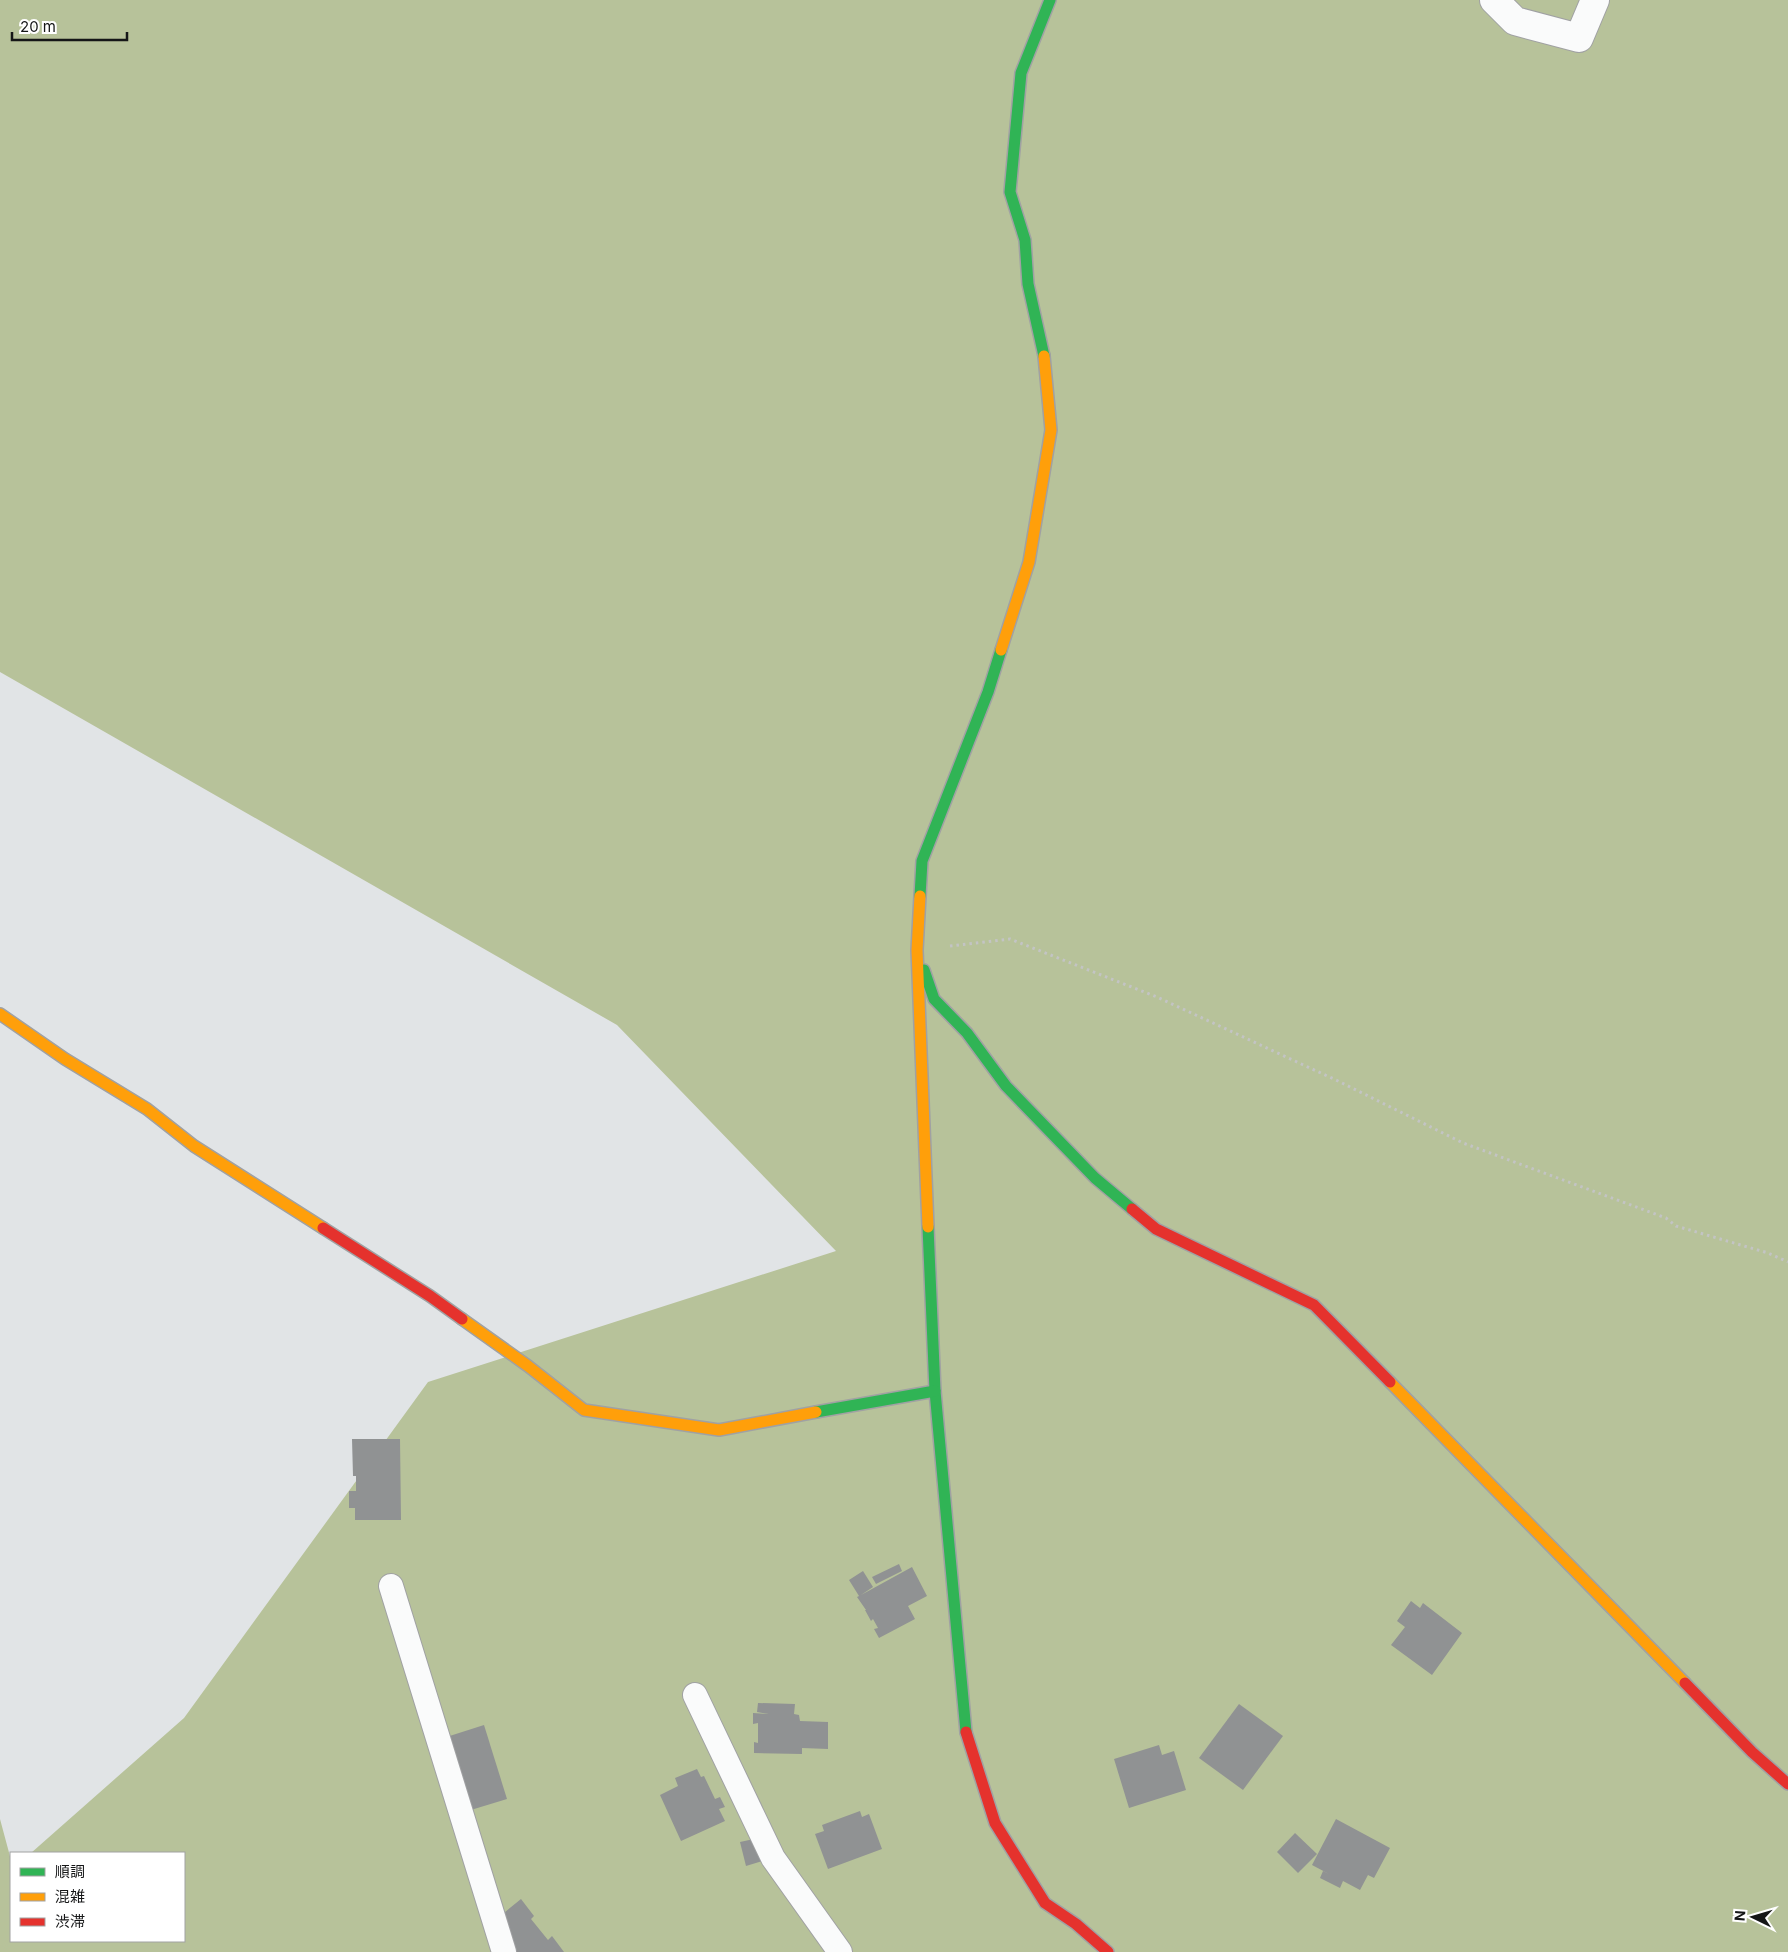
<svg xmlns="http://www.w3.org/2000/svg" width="1788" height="1952" font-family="Inter,'Noto Sans JP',sans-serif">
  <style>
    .forest { fill: #b7c29a }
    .building { fill: #909293 }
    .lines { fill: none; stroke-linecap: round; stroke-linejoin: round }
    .lane-casing { stroke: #a0a1a3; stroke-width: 26 }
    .street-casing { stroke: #a0a1a3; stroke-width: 30 }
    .fast-casing { stroke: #a0a1a3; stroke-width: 14 }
    .slow-casing { stroke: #a0a1a3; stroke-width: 14 }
    .jam-casing { stroke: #a0a1a3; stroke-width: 14 }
    .path { stroke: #c3c4c4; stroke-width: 3; stroke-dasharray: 2.5 4; stroke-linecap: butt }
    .lane { stroke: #fafbfb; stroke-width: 24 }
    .street { stroke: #fafbfb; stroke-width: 28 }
    .fast { stroke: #30b455; stroke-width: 11 }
    .slow { stroke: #ff9f0a; stroke-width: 11 }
    .jam { stroke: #e5322d; stroke-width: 11 }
  </style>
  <rect width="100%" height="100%" fill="#e1e4e6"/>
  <!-- forest -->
  <polygon class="forest" points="0,0 1788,0 1788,1952 0,1952 0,1819 11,1860 11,1941 184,1941 184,1853 31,1853 184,1718 428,1382 836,1251 617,1025 0,672"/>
  <!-- building -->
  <g class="building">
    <polygon points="352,1439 400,1439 401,1520 355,1520 355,1508 349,1508 349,1491 356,1491 356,1476 353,1476"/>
    <polygon points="899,1564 902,1571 876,1584 872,1577"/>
    <polygon points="912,1567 927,1596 908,1606 915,1619 879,1638 874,1629 878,1628 873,1619 871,1621 865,1610 866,1610 857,1597 859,1596 849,1580 863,1571 873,1587 861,1595"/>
    <polygon points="1411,1601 1420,1608 1423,1603 1462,1633 1432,1675 1391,1645 1405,1627 1397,1621"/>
    <polygon points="758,1703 795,1704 794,1714 799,1715 800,1721 828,1722 828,1749 802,1748 802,1754 754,1753 754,1742 758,1743 758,1723 753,1724 753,1713 769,1714 757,1712"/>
    <polygon points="1239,1704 1283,1736 1243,1790 1199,1758"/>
    <polygon points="484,1725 507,1799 461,1813 434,1741"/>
    <polygon points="1159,1745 1162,1755 1174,1751 1186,1790 1129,1808 1114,1759"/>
    <polygon points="697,1769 701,1777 704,1776 715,1799 720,1797 725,1807 719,1809 725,1821 681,1841 660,1795 678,1786 675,1778"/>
    <polygon points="860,1811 862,1817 869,1814 882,1849 828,1869 815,1834 824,1831 822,1825"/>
    <polygon points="1336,1819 1390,1848 1374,1878 1368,1875 1360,1890 1343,1881 1340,1888 1320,1878 1323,1871 1329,1874 1312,1865"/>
    <polygon points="1295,1833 1317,1854 1298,1873 1277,1852"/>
    <polygon points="763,1837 769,1859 746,1866 740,1842"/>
    <polygon points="521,1899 534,1916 531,1919 548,1940 552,1936 564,1952 502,1952 484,1929"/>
  </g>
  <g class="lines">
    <defs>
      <g id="lane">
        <polyline points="391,1586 504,1952"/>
        <polyline points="695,1695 773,1858 840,1952"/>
      </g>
      <polyline id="street" points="1494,0 1515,21 1579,38 1595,0"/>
      <g id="fast">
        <polyline points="1044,356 1028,284 1025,240 1010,192 1021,73 1050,0"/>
        <polyline points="920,896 922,861 988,692 1001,650"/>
        <polyline points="924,970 934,999 967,1033 1006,1086 1095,1178 1132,1209"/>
        <polyline points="928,1227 935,1391 966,1732"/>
        <polyline points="816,1412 935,1391"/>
      </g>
      <g id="slow">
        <polyline points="1001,650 1029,562 1051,430 1044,356"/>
        <polyline points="920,896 917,950 928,1227"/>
        <polyline points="0,1014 65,1059 147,1109 194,1146 323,1228"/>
        <polyline points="462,1319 528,1366 584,1410 719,1430 816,1412"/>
        <polyline points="1390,1382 1685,1683"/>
      </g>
      <g id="jam">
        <polyline points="1132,1209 1156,1229 1314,1305 1390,1382"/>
        <polyline points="323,1228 430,1296 462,1319"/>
        <polyline points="1685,1683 1752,1752 1788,1784"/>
        <polyline points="966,1732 995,1823 1045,1903 1076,1924 1108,1952"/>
      </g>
    </defs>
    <!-- lane casing -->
    <use href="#lane" class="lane-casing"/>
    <!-- street casing -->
    <use href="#street" class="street-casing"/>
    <!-- fast casing -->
    <use href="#fast" class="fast-casing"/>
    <!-- slow casing -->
    <use href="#slow" class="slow-casing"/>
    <!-- jam casing -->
    <use href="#jam" class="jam-casing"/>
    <!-- path -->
    <polyline class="path" points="950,946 1010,939 1157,997 1338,1081 1463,1143 1666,1218 1676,1226 1768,1253 1788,1262"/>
    <!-- lane -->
    <use href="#lane" class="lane"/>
    <!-- street -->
    <use href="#street" class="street"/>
    <!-- fast -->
    <use href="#fast" class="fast"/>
    <!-- slow -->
    <use href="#slow" class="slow"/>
    <!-- jam -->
    <use href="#jam" class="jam"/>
  </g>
  <!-- legend -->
  <rect x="10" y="1852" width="175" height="90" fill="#ffffff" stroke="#a1a2a2"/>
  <rect x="20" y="1868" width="25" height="8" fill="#30b455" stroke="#a1a2a2"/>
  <text x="55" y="1877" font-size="15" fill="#151617">順調</text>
  <rect x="20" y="1893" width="25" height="8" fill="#ff9f0a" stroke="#a1a2a2"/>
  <text x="55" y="1902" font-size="15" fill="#151617">混雑</text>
  <rect x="20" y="1918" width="25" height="8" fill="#e5322d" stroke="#a1a2a2"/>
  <text x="55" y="1927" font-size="15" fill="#151617">渋滞</text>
  <!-- north arrow -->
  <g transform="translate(1753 1917) rotate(275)" stroke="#ffffff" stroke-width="4" paint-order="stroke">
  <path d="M0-4L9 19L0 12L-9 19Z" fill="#151617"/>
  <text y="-8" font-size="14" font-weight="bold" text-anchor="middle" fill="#151617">N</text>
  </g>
  <!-- scale -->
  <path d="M12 32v8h115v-8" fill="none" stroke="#151617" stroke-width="2.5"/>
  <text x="20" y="32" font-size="15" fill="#151617" stroke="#ffffff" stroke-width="4" paint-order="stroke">20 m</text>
</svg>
